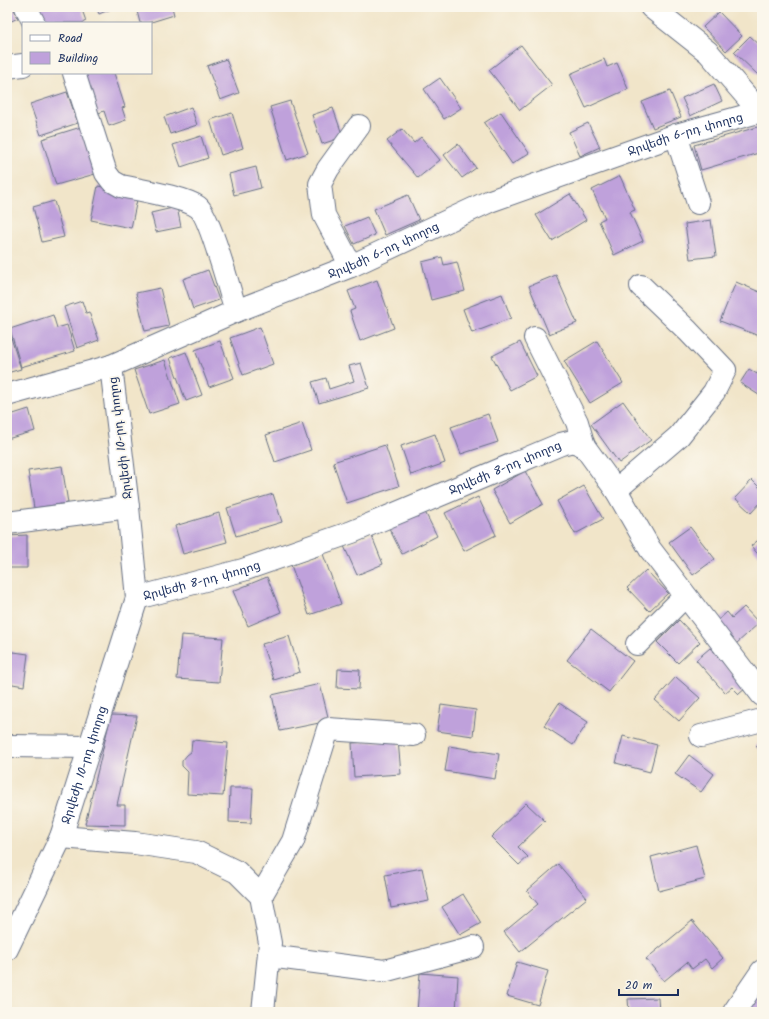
<svg xmlns="http://www.w3.org/2000/svg" width="769" height="1019" font-family="Kalam,'Noto Sans Armenian',sans-serif">
  <style>
    .building { fill: #bfa1db }
    .lines { fill: none; stroke-linecap: round; stroke-linejoin: round }
    .minor-casing { stroke: #666f83; stroke-width: 24 }
    .minor { stroke: #fff; stroke-width: 22 }
    .labels { text-anchor: middle; stroke-width: 3.5; stroke-linejoin: round; paint-order: stroke }
    .street-label { font-size: 12px; fill: #1b2f5e; stroke: #fbf7ec }
  </style>
  <rect width="100%" height="100%" fill="#fbf7ec"/>
  <filter id="ink" filterUnits="userSpaceOnUse"><feTurbulence type="fractalNoise" baseFrequency=".025" numOctaves="2"/><feDisplacementMap in="SourceGraphic" scale="8" xChannelSelector="R" yChannelSelector="G"/><feConvolveMatrix kernelMatrix="1 2 1 2 8 2 1 2 1" color-interpolation-filters="sRGB"/></filter>
  <filter id="wash" filterUnits="userSpaceOnUse"><feTurbulence type="fractalNoise" baseFrequency=".012" numOctaves="4" result="noise"/><feDisplacementMap in="SourceGraphic" scale="16" xChannelSelector="R" yChannelSelector="G"/><feGaussianBlur stdDeviation="0.9" result="paint"/><feColorMatrix in="noise" values="0 0 0 0 0 0 0 0 0 0 0 0 0 0 0 0 0 1.4 0 .05"/><feComposite in="paint" operator="in"/></filter>
  <g filter="url(#wash)">
    <rect width="100%" height="100%" fill="#f1e5c9"/>
    <g id="blocks">
      <!-- building -->
      <g class="building">
        <polygon points="7,7 13,7 18,18 7,23"/>
        <polygon points="36,7 81,7 86,21 82,23 42,23"/>
        <polygon points="96,7 116,7 99,14"/>
        <polygon points="136,7 172,7 174,15 148,23 140,23"/>
        <polygon points="719,12 742,36 726,51 703,27"/>
        <polygon points="750,36 762,47 762,71 758,75 734,52"/>
        <polygon points="521,45 552,85 520,110 489,70"/>
        <polygon points="226,59 239,93 220,100 207,66"/>
        <polygon points="604,59 607,67 617,63 628,89 586,108 570,74"/>
        <polygon points="82,73 114,73 125,107 122,108 126,120 109,126 104,111 96,114"/>
        <polygon points="440,78 461,108 444,119 424,89"/>
        <polygon points="714,84 722,101 690,116 682,98"/>
        <polygon points="670,91 681,117 653,128 642,102"/>
        <polygon points="67,92 78,123 41,135 30,104"/>
        <polygon points="290,101 308,153 287,160 270,107"/>
        <polygon points="191,107 197,125 170,134 164,117"/>
        <polygon points="333,108 343,137 322,144 312,115"/>
        <polygon points="501,112 529,153 512,164 484,123"/>
        <polygon points="232,113 243,148 221,155 210,120"/>
        <polygon points="588,123 600,147 580,156 569,132"/>
        <polygon points="761,126 762,131 762,152 701,170 694,145"/>
        <polygon points="81,127 95,174 56,185 42,139"/>
        <polygon points="402,129 414,143 421,137 440,160 418,178 387,141"/>
        <polygon points="201,136 208,158 181,167 173,145"/>
        <polygon points="458,144 476,168 462,178 444,155"/>
        <polygon points="256,167 261,188 234,195 229,174"/>
        <polygon points="7,174 11,189 7,190"/>
        <polygon points="620,176 635,210 630,212 643,241 614,255 599,221 605,218 592,190"/>
        <polygon points="98,186 138,195 131,228 91,220"/>
        <polygon points="570,194 586,220 552,241 536,215"/>
        <polygon points="408,195 419,220 385,235 374,209"/>
        <polygon points="54,201 64,237 42,242 33,207"/>
        <polygon points="177,207 181,227 156,232 151,213"/>
        <polygon points="367,217 375,235 354,244 345,226"/>
        <polygon points="711,220 716,256 690,259 685,224"/>
        <polygon points="442,257 444,265 457,262 465,291 431,300 422,262"/>
        <polygon points="208,270 219,300 193,309 183,279"/>
        <polygon points="556,275 577,323 549,334 529,286"/>
        <polygon points="377,280 394,328 360,341 350,311 355,309 348,291"/>
        <polygon points="736,282 762,293 762,329 759,336 720,321"/>
        <polygon points="160,288 169,326 145,331 136,293"/>
        <polygon points="502,294 511,318 472,333 463,309"/>
        <polygon points="82,301 86,313 89,312 99,340 77,348 64,307"/>
        <polygon points="53,315 57,328 67,325 75,351 21,367 10,329"/>
        <polygon points="260,327 273,364 243,375 230,338"/>
        <polygon points="11,338 21,369 7,373 7,339"/>
        <polygon points="220,341 234,378 209,387 195,350"/>
        <polygon points="597,341 623,383 590,403 564,361"/>
        <polygon points="520,342 537,376 510,390 492,356"/>
        <polygon points="186,352 202,395 186,401 170,358"/>
        <polygon points="165,360 180,404 149,414 134,370"/>
        <polygon points="361,363 369,388 319,403 312,382 326,378 329,389 354,381 349,366"/>
        <polygon points="762,366 762,397 740,383 749,369 757,374"/>
        <polygon points="623,401 651,440 619,463 591,424"/>
        <polygon points="29,409 35,431 7,439 7,416"/>
        <polygon points="488,414 498,442 461,454 451,427"/>
        <polygon points="302,423 311,450 275,462 266,435"/>
        <polygon points="435,434 445,463 411,475 401,446"/>
        <polygon points="385,445 399,486 347,503 333,462"/>
        <polygon points="62,466 68,503 34,508 28,471"/>
        <polygon points="525,471 543,504 510,523 492,490"/>
        <polygon points="752,480 762,490 762,501 751,513 735,498"/>
        <polygon points="584,486 603,519 575,534 557,501"/>
        <polygon points="273,494 282,522 236,536 227,508"/>
        <polygon points="478,497 496,535 464,551 445,513"/>
        <polygon points="423,508 437,536 402,554 388,526"/>
        <polygon points="219,513 227,542 183,554 175,526"/>
        <polygon points="690,527 715,559 693,575 669,542"/>
        <polygon points="371,534 383,564 357,575 344,546"/>
        <polygon points="27,535 27,568 7,568 7,536"/>
        <polygon points="762,537 762,559 751,546"/>
        <polygon points="323,554 341,604 309,615 291,565"/>
        <polygon points="646,570 668,593 649,611 627,588"/>
        <polygon points="267,577 281,612 248,626 233,591"/>
        <polygon points="744,607 759,623 736,644 716,622 727,612 732,618"/>
        <polygon points="679,620 700,642 678,663 657,642"/>
        <polygon points="591,629 633,661 609,692 567,660"/>
        <polygon points="181,635 223,638 219,682 177,679"/>
        <polygon points="289,636 300,672 274,680 262,644"/>
        <polygon points="710,648 746,688 739,694 732,687 725,693 696,660"/>
        <polygon points="7,651 28,654 24,686 7,683"/>
        <polygon points="338,669 360,670 359,689 337,688"/>
        <polygon points="676,677 700,698 679,721 655,700"/>
        <polygon points="320,684 329,721 280,731 272,695"/>
        <polygon points="559,703 588,722 573,745 544,726"/>
        <polygon points="441,705 476,710 473,736 437,731"/>
        <polygon points="111,715 137,716 117,805 125,805 125,825 85,824"/>
        <polygon points="623,736 657,745 650,772 616,763"/>
        <polygon points="192,740 228,743 223,796 187,794 188,772 182,766 182,761 187,755 191,752"/>
        <polygon points="398,740 401,774 354,777 352,743"/>
        <polygon points="762,741 762,753 756,746"/>
        <polygon points="449,746 499,754 495,779 445,771"/>
        <polygon points="689,755 714,774 701,792 675,774"/>
        <polygon points="230,788 253,788 251,823 229,822"/>
        <polygon points="526,803 545,821 518,847 528,857 519,865 491,837"/>
        <polygon points="696,845 705,879 659,891 651,857"/>
        <polygon points="558,864 587,898 520,952 504,932 538,904 527,891"/>
        <polygon points="422,868 429,901 391,908 385,875"/>
        <polygon points="463,894 481,923 460,935 442,907"/>
        <polygon points="692,921 723,958 712,968 705,959 692,969 687,962 664,981 646,959"/>
        <polygon points="517,962 548,971 538,1005 507,996"/>
        <polygon points="420,973 458,976 456,1012 417,1012"/>
        <polygon points="762,989 762,1012 746,1012"/>
        <polygon points="658,998 659,1012 629,1012 628,999"/>
      </g>
    </g>
  </g>
  <g filter="url(#ink)">
    <use href="#blocks" fill-opacity="0" stroke="#666f83" stroke-width="1"/>
    <g class="lines">
      <defs>
        <g id="minor">
          <polyline points="26,7 34,23"/>
          <polyline points="651,7 708,52 760,112"/>
          <polyline points="7,67 23,65"/>
          <path d="M74,73L106,173L112,181L121,186C139,190 184,197 198,207C210,216 230,292 236,311"/>
          <polyline points="676,135 698,203"/>
          <polyline points="351,266 324,215 320,184 328,169 359,126"/>
          <polyline points="535,338 577,422 584,446"/>
          <path id="s1" d="M7,395L111,366L236,311L351,266L490,201L676,135L762,111"/>
          <polyline points="616,490 679,436 714,392 725,370 688,331 641,286"/>
          <polyline points="7,523 128,507"/>
          <path id="s2" d="M137,598L243,570L352,532L561,444L573,441L584,446L616,490L650,549L762,695"/>
          <polyline points="637,644 685,596"/>
          <polyline points="701,736 762,720"/>
          <polyline points="7,746 90,747"/>
          <polyline points="61,837 135,843 196,852 237,872 261,896 270,943 263,1012"/>
          <polyline points="261,896 293,841 328,729 414,735"/>
          <path id="s3" d="M7,949L61,837L137,598L128,507L111,366"/>
          <polyline points="269,956 384,971 473,947"/>
          <polyline points="734,1012 762,971"/>
        </g>
      </defs>
      <!-- minor casing -->
      <use href="#minor" class="minor-casing"/>
      <!-- minor -->
      <use href="#minor" class="minor"/>
    </g>
  </g>
  <g class="labels">
    <!-- street labels -->
    <g class="street-label">
      <text dy="4" stroke="none"><textPath href="#s1" startOffset="728">Ջրվեժի 6-րդ փողոց</textPath></text>
      <text dy="4" stroke="none"><textPath href="#s1" startOffset="404">Ջրվեժի 6-րդ փողոց</textPath></text>
      <text transform="translate(120 438) rotate(-97)" y="4">Ջրվեժի 10-րդ փողոց</text>
      <text dy="4" stroke="none"><textPath href="#s2" startOffset="391">Ջրվեժի 8-րդ փողոց</textPath></text>
      <text dy="4" stroke="none"><textPath href="#s2" startOffset="67">Ջրվեժի 8-րդ փողոց</textPath></text>
      <text dy="4" stroke="none"><textPath href="#s3" startOffset="200">Ջրվեժի 10-րդ փողոց</textPath></text>
    </g>
  </g>
  <!-- margin -->
  <rect width="769" height="1019" fill="none" stroke="#fbf7ec" stroke-width="24"/>
  <!-- legend -->
  <rect x="22" y="22" width="130" height="52" fill="#fbf7ec" stroke="#a1a7b3"/>
  <rect x="30" y="35" width="20" height="6" fill="#ffffff" stroke="#a1a7b3"/>
  <text x="58" y="42" font-size="12" fill="#1b2f5e">Road</text>
  <rect x="30" y="52" width="20" height="12" fill="#bfa1db" stroke="#a1a7b3"/>
  <text x="58" y="62" font-size="12" fill="#1b2f5e">Building</text>
  <!-- scale -->
  <path d="M619 989v6h59v-6" fill="none" stroke="#1b2f5e" stroke-width="2"/>
  <text x="625" y="989" font-size="12" fill="#1b2f5e" stroke="#fbf7ec" stroke-width="3" paint-order="stroke">20 m</text>
</svg>
